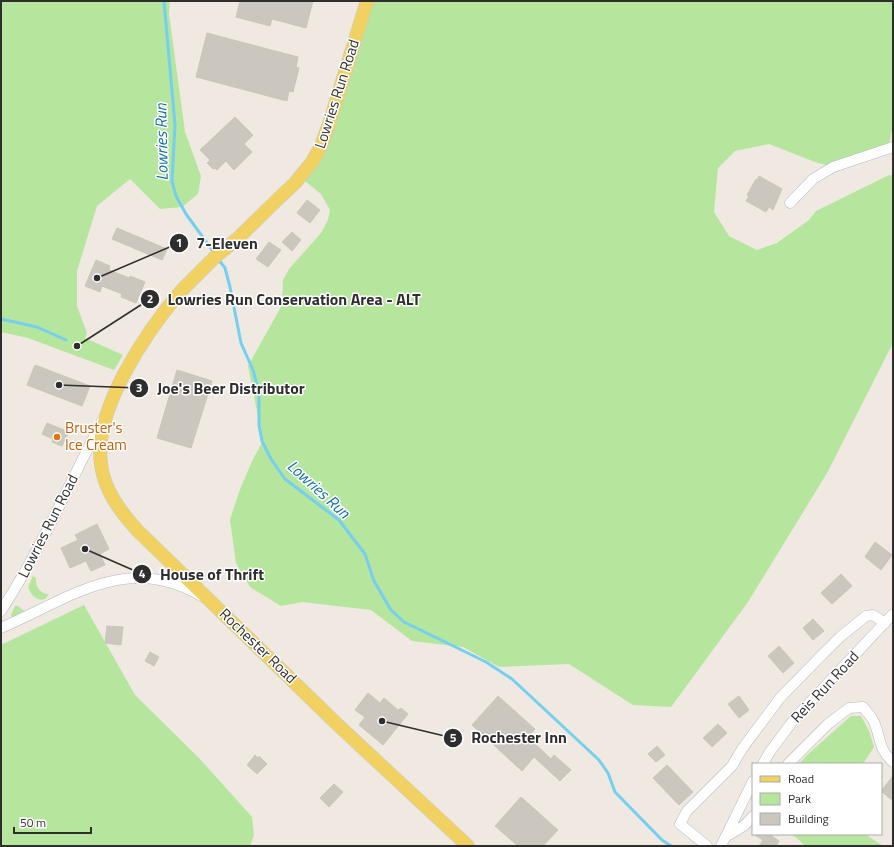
<svg xmlns="http://www.w3.org/2000/svg" width="894" height="847" font-family="'Titillium Web',sans-serif">
  <style>
    .green { fill: #b6e59e }
    .lines { fill: none; stroke-linecap: round; stroke-linejoin: round }
    .stream { stroke: #75cff0; stroke-width: 3 }
    .building { fill: #cbc7bf; stroke: #cbc5ba }
    .minor-casing { stroke: #b4b7c1; stroke-width: 11 }
    .major-casing { stroke: #c9c9c9; stroke-width: 14 }
    .minor { stroke: #fff; stroke-width: 10 }
    .major { stroke: #f2d163; stroke-width: 13 }
    .food-dot { fill: #e8710a; stroke: #fff; stroke-width: 1.5 }
    .labels { text-anchor: middle; stroke-width: 3; stroke-linejoin: round; paint-order: stroke }
    .street-label { font-size: 15px; fill: #2e2e2e; stroke: #fff }
    .food-label { font-size: 15px; fill: #c56008; stroke: #fff; text-anchor: start }
    .water-label { font-size: 16px; font-style: italic; fill: #0d6fa3; stroke: #fff }
    .leader { fill: none; stroke: #2e2e2e; stroke-width: 1.5 }
    .callout-dot { fill: #2e2e2e; stroke: #fff; stroke-width: 1.5 }
    .mark-label { font-size: 12px; text-anchor: middle; font-weight: bold; fill: #fff }
    .callout-label { font-size: 16px; text-anchor: middle; font-weight: bold; fill: #2e2e2e; stroke: #fff; stroke-width: 3; stroke-linejoin: round; paint-order: stroke }
  </style>
  <rect width="100%" height="100%" fill="#efe9e1"/>
  <!-- green -->
  <g class="green">
    <polygon points="1,1 170,1 169,14 185,132 201,176 198,194 182,207 160,209 130,179 97,206 77,271 77,306 87,333 85,338 123,355 114,370 28,338 1,332"/>
    <polygon points="367,1 893,1 893,125 888,149 833,167 815,162 769,144 735,151 718,168 714,212 729,236 757,250 777,243 809,220 816,211 889,175 893,176 893,343 827,473 748,602 671,707 633,705 569,664 499,667 463,647 412,641 371,610 302,602 281,606 250,587 236,563 230,520 239,492 252,461 263,441 248,366 282,305 283,280 289,269 321,233 328,220 330,210 321,194 300,177 312,162"/>
    <path d="M33,576L36,578C35,586 40,594 49,594L45,599C36,601 31,595 28,587Z"/>
    <polygon points="84,605 135,695 199,758 252,817 254,835 250,846 1,846 1,645"/>
    <polygon points="15,606 18,606 24,611 12,617 11,615"/>
    <polygon points="851,716 861,716 869,731 874,747 863,764 799,764 806,756"/>
    <polygon points="790,834 867,834 868,836 883,846 805,846 797,838"/>
  </g>
  <g class="lines">
    <!-- stream -->
    <g class="stream">
      <polyline points="164,1 175,125 172,181 176,196 186,214 215,254"/>
      <polyline points="218,259 225,268 230,287 241,343 253,370 259,393 259,425 262,441 271,459 285,479 339,520 365,554 374,581 391,610 404,622 486,662 512,679 599,760 608,773 615,792 662,840 671,846"/>
      <polyline points="1,319 37,327 66,340"/>
    </g>
  </g>
  <!-- building -->
  <g class="building">
    <polygon points="240,1 313,1 306,28 272,19 270,26 236,17"/>
    <polygon points="207,33 298,57 296,67 299,68 293,92 289,91 287,101 196,77"/>
    <polygon points="235,117 253,135 244,144 252,152 234,170 226,161 217,170 215,168 213,169 207,163 210,160 200,150"/>
    <polygon points="759,176 782,189 773,210 769,207 766,212 746,201 749,196 747,195 756,179 757,180"/>
    <polygon points="307,200 320,210 310,223 297,213"/>
    <polygon points="117,228 167,249 162,260 112,239"/>
    <polygon points="292,232 301,240 292,251 282,242"/>
    <polygon points="269,242 281,250 268,267 256,259"/>
    <polygon points="96,260 110,266 109,270 129,278 130,276 145,282 136,303 121,297 122,294 102,286 100,292 85,286"/>
    <polygon points="35,365 90,386 82,406 27,385"/>
    <polygon points="177,370 212,381 191,448 157,438"/>
    <polygon points="47,423 69,432 62,446 52,442 53,439 42,434"/>
    <polygon points="97,524 109,549 100,554 105,565 91,571 86,561 70,568 61,548 78,540 75,535"/>
    <polygon points="875,542 892,555 881,570 865,557"/>
    <polygon points="841,574 852,586 832,604 821,593"/>
    <polygon points="813,619 824,631 813,640 803,628"/>
    <polygon points="107,626 123,627 121,645 105,643"/>
    <polygon points="779,646 794,663 783,673 768,656"/>
    <polygon points="150,652 159,657 154,666 145,661"/>
    <polygon points="368,693 380,703 384,698 398,710 401,708 408,714 383,745 359,725 365,717 355,710"/>
    <polygon points="498,696 535,729 528,737 551,759 554,755 571,770 560,781 534,757 522,771 472,725"/>
    <polygon points="739,696 749,710 739,718 728,704"/>
    <polygon points="718,724 727,733 712,747 703,738"/>
    <polygon points="657,746 665,755 656,762 648,754"/>
    <polygon points="255,755 258,758 259,756 267,764 257,774 247,765"/>
    <polygon points="667,765 693,792 679,805 653,778"/>
    <polygon points="893,776 893,801 881,791"/>
    <polygon points="334,784 343,792 329,807 320,798"/>
    <polygon points="521,797 558,830 543,846 518,846 495,826"/>
    <polygon points="753,834 769,834 779,841 776,846 759,846 763,840"/>
  </g>
  <g class="lines">
    <defs>
      <g id="minor">
        <polyline points="790,203 813,179 833,167 893,147"/>
        <path d="M1,611C40,551 69,484 102,421"/>
        <path d="M1,628C69,599 126,552 201,596"/>
        <polyline points="763,764 769,753 795,718 893,614"/>
        <path d="M788,764L828,724L849,708L863,707C866,711 872,717 874,722C881,738 878,749 893,762"/>
        <polyline points="727,836 745,825 753,816"/>
        <polyline points="707,846 680,824 687,811 732,766 742,749 780,698 818,659 840,637 866,616 873,615 885,623"/>
        <polyline points="721,846 753,781"/>
      </g>
      <path id="major" d="M367,1L329,124L321,146L312,162L295,183L278,199L236,240L215,257L181,291C147,331 93,409 101,464C104,490 120,511 137,530L338,725L468,846"/>
    </defs>
    <!-- minor casing -->
    <use href="#minor" class="minor-casing"/>
    <!-- major casing -->
    <use href="#major" class="major-casing"/>
    <!-- minor -->
    <use href="#minor" class="minor"/>
    <!-- major -->
    <use href="#major" class="major"/>
  </g>
  <!-- markers -->
  <circle class="food-dot" cx="57" cy="437" r="4"/>
  <g class="labels">
    <!-- street labels -->
    <g class="street-label">
      <text transform="translate(337 94) rotate(-72)" y="5">Lowries Run Road</text>
      <text transform="translate(48 526) rotate(-63)" y="5">Lowries Run Road</text>
      <text transform="translate(258 646) rotate(44)" y="5">Rochester Road</text>
      <text transform="translate(825 687) rotate(-47)" y="5">Reis Run Road</text>
    </g>
    <!-- food labels -->
    <g class="food-label">
      <text x="65" y="433">Bruster's<tspan x="65" dy="17">Ice Cream</tspan></text>
    </g>
    <!-- water labels -->
    <g class="water-label">
      <text transform="translate(161 142) rotate(-91)" y="6">Lowries Run</text>
      <text transform="translate(319 489) rotate(42)" y="6">Lowries Run</text>
    </g>
  </g>
  <!-- callouts -->
  <path class="leader" d="M97 278L179 243M77 346L150 299M59 385L139 388M85 549L142 574M382 721L453 738"/>
  <g class="callout-dot">
    <circle cx="97" cy="278" r="4"/>
    <circle cx="77" cy="346" r="4"/>
    <circle cx="59" cy="385" r="4"/>
    <circle cx="85" cy="549" r="4"/>
    <circle cx="382" cy="721" r="4"/>
    <circle cx="179" cy="243" r="10"/>
    <circle cx="150" cy="299" r="10"/>
    <circle cx="139" cy="388" r="10"/>
    <circle cx="142" cy="574" r="10"/>
    <circle cx="453" cy="738" r="10"/>
  </g>
  <g class="mark-label">
    <text x="179" y="247">1</text>
    <text x="150" y="303">2</text>
    <text x="139" y="392">3</text>
    <text x="142" y="578">4</text>
    <text x="453" y="742">5</text>
  </g>
  <g class="callout-label">
    <text x="227" y="249">7-Eleven</text>
    <text x="294" y="305">Lowries Run Conservation Area - ALT</text>
    <text x="231" y="394">Joe's Beer Distributor</text>
    <text x="212" y="580">House of Thrift</text>
    <text x="519" y="743">Rochester Inn</text>
  </g>
  <!-- border -->
  <rect width="894" height="847" fill="none" stroke="#2e2e2e" stroke-width="4"/>
  <!-- legend -->
  <rect x="752" y="763" width="130" height="72" fill="#ffffff" stroke="#ababab"/>
  <rect x="760" y="776" width="20" height="6" fill="#f2d163" stroke="#ababab"/>
  <text x="788" y="783" font-size="12" fill="#2e2e2e">Road</text>
  <rect x="760" y="793" width="20" height="12" fill="#b6e59e" stroke="#ababab"/>
  <text x="788" y="803" font-size="12" fill="#2e2e2e">Park</text>
  <rect x="760" y="813" width="20" height="12" fill="#cbc7bf" stroke="#ababab"/>
  <text x="788" y="823" font-size="12" fill="#2e2e2e">Building</text>
  <!-- scale -->
  <path d="M14 827v6h77v-6" fill="none" stroke="#2e2e2e" stroke-width="2"/>
  <text x="20" y="827" font-size="12" fill="#2e2e2e" stroke="#ffffff" stroke-width="3" paint-order="stroke">50 m</text>
</svg>
